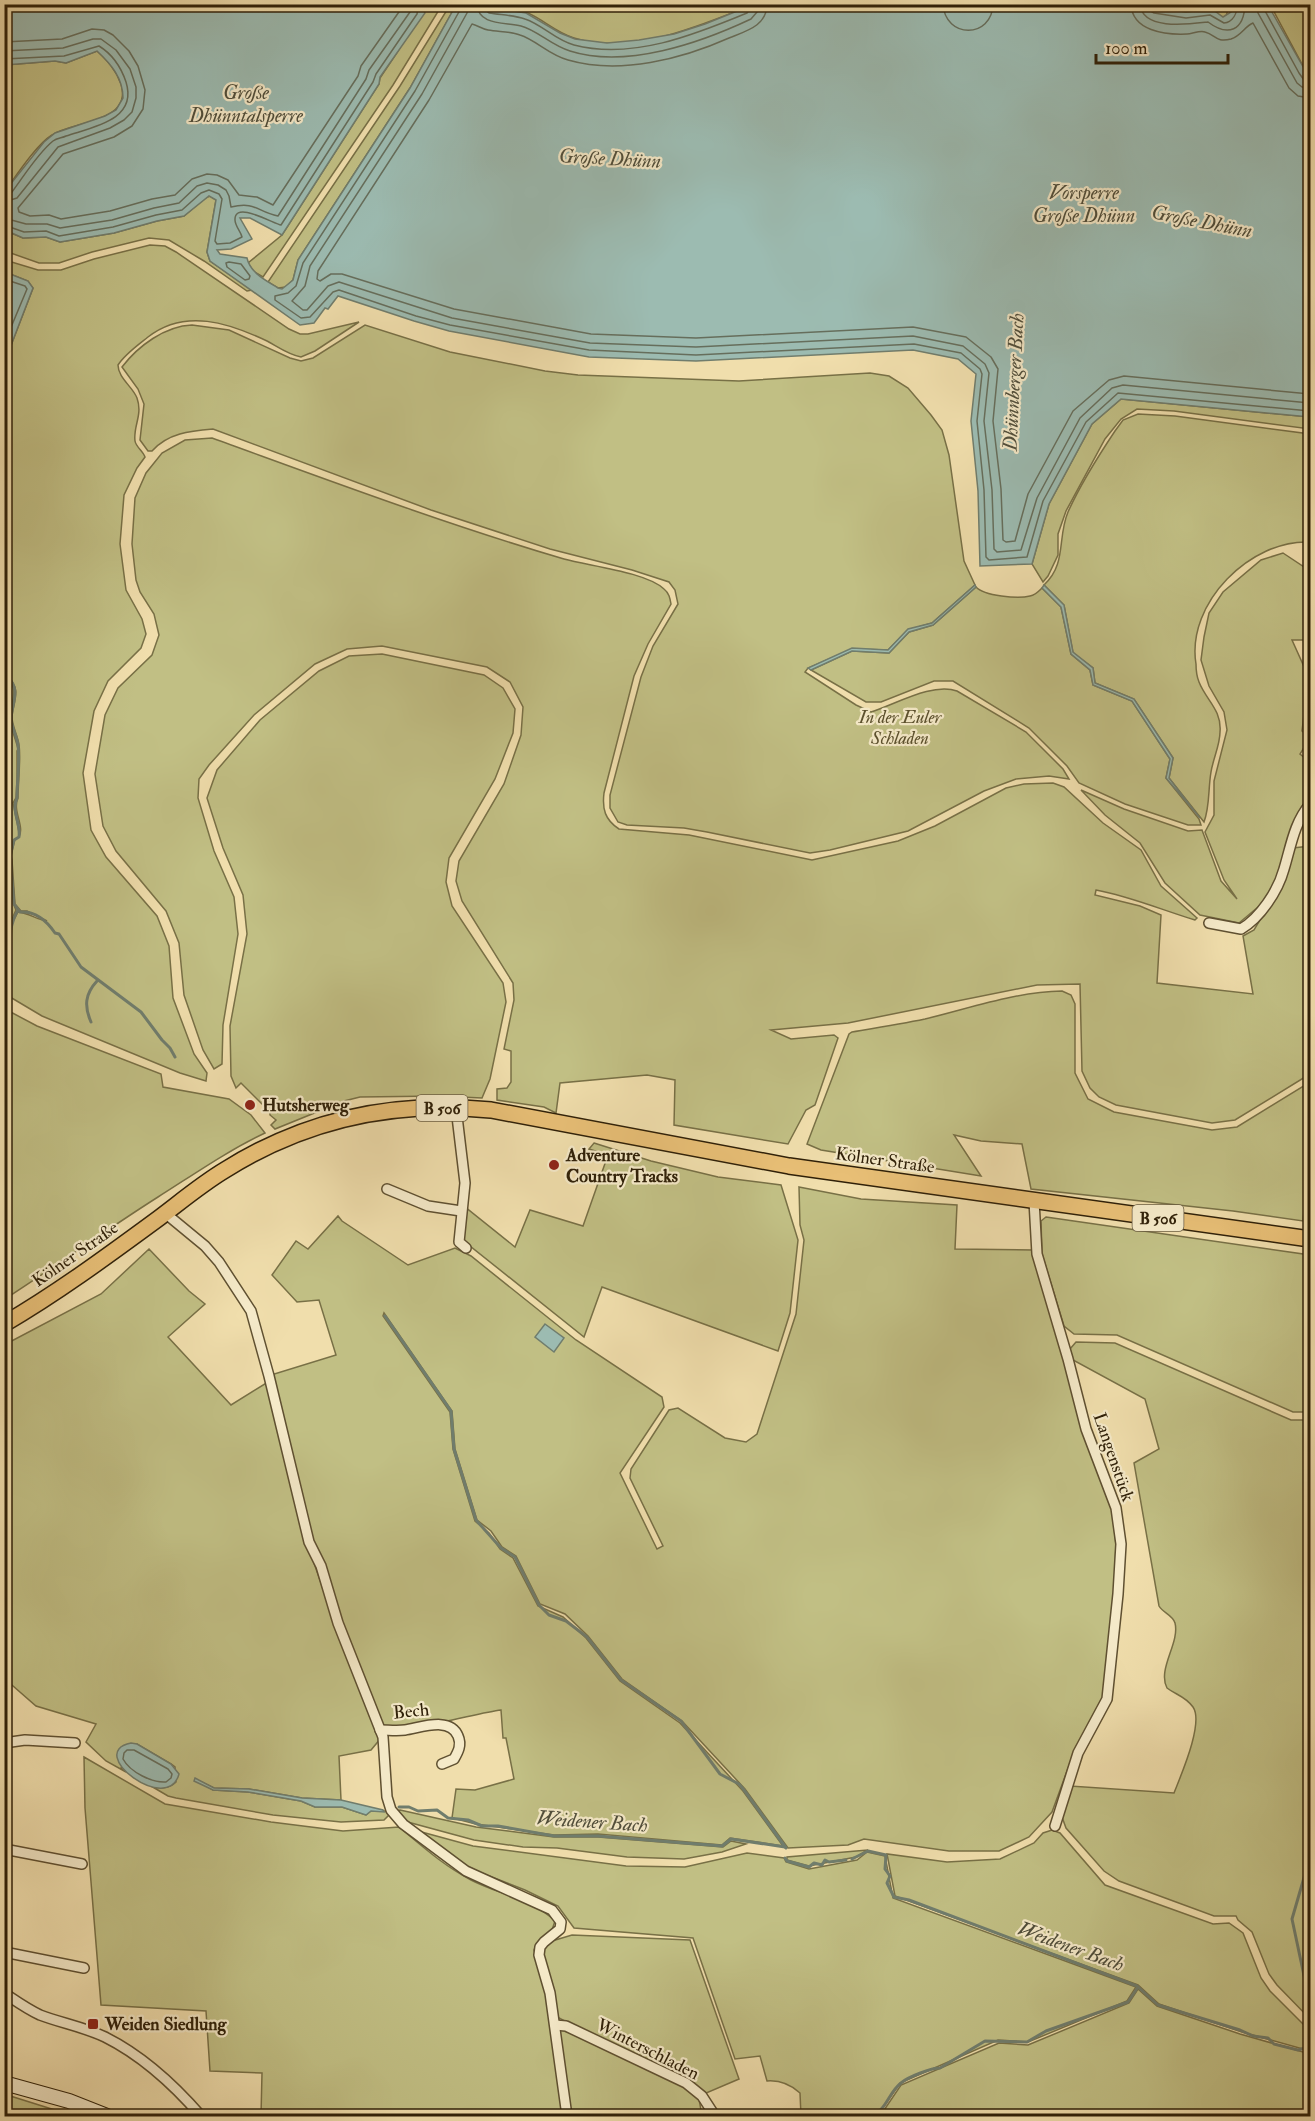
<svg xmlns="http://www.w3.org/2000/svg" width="1315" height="2121" font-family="'IM FELL Double Pica',serif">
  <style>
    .green { fill: #c1bf84; stroke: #787046; stroke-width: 1.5 }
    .water { fill: #9cbbb1; stroke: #707d6d; stroke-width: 1.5 }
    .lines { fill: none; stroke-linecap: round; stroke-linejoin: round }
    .shore { stroke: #666e5c; stroke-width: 1.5 }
    .stream { stroke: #707d6d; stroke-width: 3 }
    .street-casing { stroke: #5f5031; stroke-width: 12 }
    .secondary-casing { stroke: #2f2008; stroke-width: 16 }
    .primary-casing { stroke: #2f2008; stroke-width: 18 }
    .street { stroke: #f5eac9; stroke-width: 9 }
    .secondary { stroke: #f5eac9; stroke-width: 14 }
    .primary { stroke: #e8bf76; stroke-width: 15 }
    .poi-dot { fill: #8f2418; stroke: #f5eac9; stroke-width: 2 }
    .labels { text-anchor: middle; stroke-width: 4.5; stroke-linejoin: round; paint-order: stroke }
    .shield { fill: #f5eac9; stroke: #6a5d42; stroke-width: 1.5 }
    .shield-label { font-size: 16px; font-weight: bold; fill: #2f2008 }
    .park-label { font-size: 18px; font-style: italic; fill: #5b502d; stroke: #f5eac9 }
    .poi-label { font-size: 18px; font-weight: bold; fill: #2f2008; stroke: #f5eac9; text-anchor: start }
    .street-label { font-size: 18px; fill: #2f2008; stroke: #f5eac9 }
    .water-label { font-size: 20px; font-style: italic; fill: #504e3b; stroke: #f5eac9 }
  </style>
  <rect width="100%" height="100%" fill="#f0deac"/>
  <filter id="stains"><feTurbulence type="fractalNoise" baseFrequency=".00333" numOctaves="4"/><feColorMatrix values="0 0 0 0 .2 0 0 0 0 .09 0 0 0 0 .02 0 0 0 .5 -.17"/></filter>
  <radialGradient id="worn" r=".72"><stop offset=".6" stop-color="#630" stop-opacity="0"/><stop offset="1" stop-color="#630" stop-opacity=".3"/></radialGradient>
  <!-- green -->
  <g class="green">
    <polygon points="425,5 442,5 393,85 263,277 253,271 248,263 282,235 379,84 380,78 398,51"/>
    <polygon points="450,5 456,5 410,88 298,260 293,280 286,287 278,288 268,282 400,86"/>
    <path d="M485,5H752C699,26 631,56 574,38C557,33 545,21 530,14C515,8 498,11 485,5Z"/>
    <polygon points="1149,5 1229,5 1226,17 1223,17 1205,9 1186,12 1154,7"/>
    <polygon points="1268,5 1310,5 1310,79 1273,10"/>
    <path d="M97,51C108,61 116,70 121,84C133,123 73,121 52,135C36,145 16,176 5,191V65L55,61L66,63Z"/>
    <polygon points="210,196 216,200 207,252 210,261 252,290 247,291 204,261 169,240 149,238 92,252 59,263 39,263 5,251 4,230 23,238 46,237 60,242 114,233 157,221 184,216 205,198"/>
    <path d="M150,245L165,246L176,252L289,329L300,334H308L359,322L315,351L301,357C289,355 278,347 267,341C229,323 185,308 148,337C138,345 125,354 118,365C118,378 133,387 137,398C143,415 133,426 135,441C136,447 143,451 145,457L137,468L124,495L120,544L126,590L142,619L146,634L141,648L108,681L94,711L83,773L91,830L106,857L157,916L169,946L173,998L194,1054L207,1073L206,1081L180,1073L42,1016L5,994V953L11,939L12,923L18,912C29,913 37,920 47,921L27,911H21L15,904L12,860L11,856L15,839L9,856L11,860L14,905L16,910C8,925 11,934 5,947V665L8,671L7,678C21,690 9,705 10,720C11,729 16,740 18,749L17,751V780L16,798L13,803L19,832V837C25,826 12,811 18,798C18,783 21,758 19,745C18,736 12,726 12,717C13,703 22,688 8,678L9,671L5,662L4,569L8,562L4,557L5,361L33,288L28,281L5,272V260L38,270H61L94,259Z"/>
    <path d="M192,325L229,330L290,358L301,361L313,358L365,325L450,352L545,371L578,375L739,381L870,373L889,376L908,388L931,415L942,430L949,455L964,561L975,585L932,623L908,630L888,650L852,649L808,668L805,672L856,705L871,712C896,704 933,682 957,691L1026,732L1063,769L1069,779L1049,776L1016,779L984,791L908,831L830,850L810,853L707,832L684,828L627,825L618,822L610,808V795L641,677L653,646L678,604L675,590L669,582L632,570L550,549L431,510L213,429C190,431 168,433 152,451H148L140,440L144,404L138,389L122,367C138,346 165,326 192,325Z"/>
    <polygon points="1121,399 1310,417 1310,429 1174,411 1137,409 1121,419 1105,439 1066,511 1058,534 1058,555 1048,576 1043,582 1032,564 1049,504 1092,424"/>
    <path d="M1138,414L1175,416L1310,434V542C1251,539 1186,603 1196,664C1196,670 1197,677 1199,682C1206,700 1222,710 1220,732C1220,745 1213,759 1211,772C1208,789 1210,806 1204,822L1169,778L1173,758L1134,699L1095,683L1093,668L1073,653L1064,605L1044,585C1067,564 1057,538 1068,512C1080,485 1099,455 1115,431L1123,420Z"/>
    <path d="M212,438C328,480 445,524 564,559C589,566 646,572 664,589C669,593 670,598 671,604L648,644L634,676L604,793C602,809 605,820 619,829L689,835L812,860L898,841L935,826L1006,788L1024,784L1053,783L1064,787L1103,823L1141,850L1161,886L1197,918L1195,920C1162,910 1129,896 1096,890L1095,895L1140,906L1161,915L1157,983L1253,994L1243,936L1254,930L1269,905L1293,848L1310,846V1074L1235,1120L1212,1123L1116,1105L1099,1097L1090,1088L1082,1071L1080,984L1037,985L848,1023L771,1030L791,1039L834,1035L838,1038L815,1105L806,1110L788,1144L674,1125L675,1080L647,1075L560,1083L556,1113L544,1107L497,1100V1089L507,1088L511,1082V1051L504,1049L514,1000L513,983L462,901L456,881L459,861L504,784L521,735L523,707L510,682L487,667L382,646L347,649L315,664L254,715L209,765L199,779L198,798L214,851L234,897L238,934L223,1025L222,1064L214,1069L203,1050L184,995L179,943L166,911L116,851L103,826L95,774L105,715L118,688L152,655L159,635L154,614L140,592L136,580L132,544L135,498L146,473L162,453L185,440Z"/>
    <polygon points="1283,553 1310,571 1310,640 1292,640 1310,680 1310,705 1305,707 1302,731 1310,738 1300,754 1310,762 1310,801 1282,870 1264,902 1239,923 1200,915 1165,883 1140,843 1105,815 1081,790 1124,809 1188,831 1202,830 1221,881 1237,899 1224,880 1205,832 1214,815 1214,781 1227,730 1224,712 1209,686 1201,660 1204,637 1209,613 1223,592 1261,560"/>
    <path d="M976,587C984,596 1018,599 1030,596C1036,595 1039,591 1042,588L1061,607L1071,654L1090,670L1093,685L1132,701L1170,759L1166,778L1199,819L1201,825H1188L1125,804L1079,783L1067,766L1029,728L953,681H934L881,702H866L811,670L852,651L889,653L909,632L933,625Z"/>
    <polygon points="382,654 484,675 503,688 515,709 513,733 495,779 449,858 446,882 452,906 503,983 506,1002 490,1079 482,1098 439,1096 360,1097 344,1101 275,1129 271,1125 276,1120 270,1115 270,1112 241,1083 236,1088 231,1076 230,1026 247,934 243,895 223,848 207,798 217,770 260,720 319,671 349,656"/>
    <path d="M1062,991L1071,995L1075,1004V1073L1088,1099L1114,1112L1212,1130L1237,1127L1310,1082V1193L1306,1192L1303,1221L1233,1211L1031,1189L1022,1144L981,1141L954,1135L981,1176L821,1150L807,1144L849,1034L852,1032C876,1028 901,1024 925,1019C971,1008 1015,992 1062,991Z"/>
    <path d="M5,1009L37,1026L161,1074L163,1087L229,1099L251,1115L265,1133C227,1151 193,1175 158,1197C106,1230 56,1266 5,1299Z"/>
    <polygon points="594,1143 651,1161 718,1177 781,1185 798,1240 790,1313 778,1351 602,1287 584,1337 465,1242 462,1232 465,1207 515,1247 530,1210 583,1226 608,1155 589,1149"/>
    <path d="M799,1187L861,1199L957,1205L955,1249L1033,1250L1112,1509L1116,1545L1114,1595L1104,1698L1074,1752L1052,1812L1029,1837L999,1851H949L864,1839L848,1845L788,1848L745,1789L682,1721L622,1679L588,1636L565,1614L540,1604L516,1556L502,1547L491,1531L477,1520L455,1449L452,1411L384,1313L383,1316L450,1412L453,1449L475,1521L489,1533L500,1549L513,1558L538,1606L563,1617L586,1638L620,1681L680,1723L743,1791L783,1846L730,1838L722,1845L598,1834L554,1835L476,1824L452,1818L456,1789L475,1790L514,1779L506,1738H503L501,1710C474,1713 403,1736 381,1725L311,1542L271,1375L336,1355L319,1300L297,1302L272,1275L296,1241L308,1249L338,1216L342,1221L408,1265L455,1248L471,1256L576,1340L662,1397L664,1407L620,1473L657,1549L663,1546L630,1478L631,1469L669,1410L678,1408L725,1438L746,1442L757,1434L796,1314L804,1240L800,1225Z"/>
    <polygon points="1046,1217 1310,1255 1310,1412 1293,1412 1117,1335 1074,1334 1064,1326 1042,1254 1041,1221"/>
    <path d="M149,1249L189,1291L205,1304L168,1337L231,1405L268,1382L307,1543L335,1623L381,1738L371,1750L339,1756L341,1800L302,1798L249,1789L214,1788L195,1779L213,1790L248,1792L301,1801L315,1807H342L366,1815L371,1811H388L389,1815L384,1820L341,1822L273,1815L176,1798L168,1796L151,1786C159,1789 169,1789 176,1782L175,1767L171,1764L137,1744L121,1768L126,1772L106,1761L86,1742L96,1724L36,1706L5,1679L4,1345L101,1294Z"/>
    <path d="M1076,1342L1115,1343L1291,1420H1310V2019L1277,1985L1269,1974L1252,1932L1238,1920L1236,1916H1214L1119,1881L1104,1871L1066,1828L1062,1817L1070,1786L1174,1793C1181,1775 1204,1723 1193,1707C1185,1696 1176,1695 1167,1688C1157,1669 1180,1643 1175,1623C1173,1615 1163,1613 1159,1606L1134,1463L1159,1449L1145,1399L1073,1360L1070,1349Z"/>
    <path d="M84,1757L165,1804L271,1822L343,1831L399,1827C422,1846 444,1866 471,1880C498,1894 532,1899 555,1921L552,1930L537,1943L534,1950L548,1994L563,2116H261L262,2073L210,2071L206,2011L101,2005L85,1808Z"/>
    <polygon points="400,1810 476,1827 554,1837 598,1837 723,1847 731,1841 746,1844 722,1852 684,1859 627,1857 557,1848 523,1847 474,1840 404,1821 394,1811"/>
    <polygon points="1052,1830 1060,1833 1105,1885 1213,1924 1229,1923 1243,1933 1261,1978 1270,1991 1310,2031 1310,2051 1242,2032 1159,2004 1138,1985 895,1896 887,1854 947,1862 1000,1859 1034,1843 1043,1833"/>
    <path d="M418,1831L473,1846L626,1866L685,1867L747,1853L784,1858L786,1862L809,1869L857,1860L867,1852L885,1856L893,1898L1136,1987L1127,2001L1028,2042L998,2040L900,2083L878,2115L801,2116L800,2093C790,2084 780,2080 767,2081L760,2056L735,2059L693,1938L574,1928L558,1906L525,1890L479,1872L457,1861Z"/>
    <polygon points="868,1850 856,1857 809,1866 787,1860 787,1857"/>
    <polygon points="572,1935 690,1940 739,2079 704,2094 559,2018 555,2013 543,1960 544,1947 552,1941"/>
    <polygon points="1138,1989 1157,2006 1240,2034 1310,2054 1310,2116 880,2116 901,2085 999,2043 1028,2045 1129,2003"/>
    <polygon points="561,2030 569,2030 681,2084 699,2099 702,2116 570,2116 559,2032"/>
    <polygon points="4,2094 74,2116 5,2116"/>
  </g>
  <!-- water -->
  <g class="water">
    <path d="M958,4L969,8L972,4H1149L1155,7L1186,12L1212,9L1223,17L1231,12L1232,5H1268L1310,79V417L1121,399L1092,424L1049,504L1032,564L980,566L978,491L971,421L976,374L958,359L913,350L696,361L589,357L449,331L414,321L338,296L328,309L325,308L314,323L300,325L210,261L207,252L216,200L209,196L184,216L157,221L114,233L60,242L46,237L23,238L5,230V191L44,142L55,133L105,116L116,110L123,98C123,78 111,64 97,51L66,63L55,61L5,65V5H425L423,9L425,13L380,77L379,84L282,235L250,218H240L252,239L231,249L217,250L220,254L247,258C250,273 267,281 278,288L282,289L293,280L298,260L410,88L456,5H485L492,8L526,13L560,33L575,39L607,43L639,40L674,34L705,24L752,5Z"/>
    <polygon points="5,272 28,281 33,288 5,361"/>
    <polygon points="975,585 976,587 933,625 909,632 889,653 852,651 811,670 808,668 852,648 888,650 908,629 932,623"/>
    <polygon points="1044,585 1064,605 1073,652 1093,668 1095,683 1134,699 1173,758 1169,778 1200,818 1166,778 1170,759 1132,701 1093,685 1090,670 1071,654 1061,607 1042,588"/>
    <polygon points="545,1324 564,1338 554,1352 535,1337"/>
    <path d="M131,1743L137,1744L171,1764L179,1774C168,1816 84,1752 131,1743Z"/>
    <polygon points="195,1778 214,1788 249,1789 302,1798 341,1800 383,1810 384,1812 371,1811 366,1815 342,1807 315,1807 301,1801 248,1792 213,1790 194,1781"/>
  </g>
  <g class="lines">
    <!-- shore -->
    <g class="shore">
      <polyline points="461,4 460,10 415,91 303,263 296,286 288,293 275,296 275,300 301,318 310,317 333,292 339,290 416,316 450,325 589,350 696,355 914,344 961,353 980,369 982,374 977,421 984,490 986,557 989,560 1027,557 1043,501 1086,422 1118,393 1310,411"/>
      <polyline points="469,4 467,13 422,94 310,266 305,286 292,301 303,310 307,310 328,286 339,282 452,318 590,343 696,347 913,336 963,346 985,364 989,373 984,421 992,490 994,549 997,552 1021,550 1037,498 1080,418 1112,388 1123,385 1310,403"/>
      <path d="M477,4C478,26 505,22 521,26C537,30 552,46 570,51C626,69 700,43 751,19L757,12L758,4"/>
      <path d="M484,4L485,10L489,13C501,15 514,15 525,19C543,25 555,40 574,45C632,60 694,35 747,13L750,9L751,4"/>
      <path d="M767,4C767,26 746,31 729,38C682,59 620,75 568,60C549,55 536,40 520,35C510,31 499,32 488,30C482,29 477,25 472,24L429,100L318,271L317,279L320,281L331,274H342L454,309L591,334L696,338L913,327L966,337L991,357L998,369L993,421L1001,489L1003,540L1006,542L1015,541L1028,494L1073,411L1109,380L1124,376L1310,394"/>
      <path d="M943,4C945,39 992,39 993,4"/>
      <path d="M1131,4C1132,31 1165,35 1187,34C1192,34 1200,30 1205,32C1216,35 1216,43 1231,39C1241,36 1245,26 1253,23L1289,88L1298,96L1310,98"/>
      <path d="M1140,4C1142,31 1190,24 1208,22C1228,37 1244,31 1245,4"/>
      <path d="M1148,4L1149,10L1154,13L1186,18L1210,15L1224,23C1233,22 1237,13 1238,4"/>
      <polyline points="1256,4 1258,13 1297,83 1302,87 1310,89"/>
      <polyline points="1264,4 1264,9 1299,73 1304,80 1310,81"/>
      <polyline points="4,42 62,39 92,29 104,30 113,35 129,51 138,66 145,90 143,109 132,126 114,137 63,154 18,208 19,212 30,216 49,215 61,219 110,211 152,199 175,195 192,179 207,174 217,175 228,180 239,195 257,197 273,205 358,76 361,66 401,9 401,4"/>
      <polyline points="4,51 63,48 93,39 101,39 116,50 130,69 136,87 136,98 132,112 124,120 110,128 58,147 17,198 4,202"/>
      <path d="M4,59L64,56L99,46C112,54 121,67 126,82C138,120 93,127 66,136C62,138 57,138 53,141C38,153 24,176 12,192L4,194"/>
      <path d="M4,218L26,224H47L60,228L112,220L154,208L179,203L197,186L207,183L218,185L226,190L229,196L231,207C256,201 257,212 278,216L366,79L369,70L410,12L411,4"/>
      <path d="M4,225L24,232L46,231L59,236L113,227L156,215L182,210L201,193L209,190L219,194L222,199L215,241L217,244L230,243L242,237C241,232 235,226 235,220C234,200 274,224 281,225L373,82L376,74L417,14L419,4"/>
      <polygon points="229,262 241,264 250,276 249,279 245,280 227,267 226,263"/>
      <polyline points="4,279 25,286 27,289 4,344"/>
      <path d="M127,1750H134L168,1769L172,1774L171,1778L166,1782C152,1783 130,1772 123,1759L124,1753Z"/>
    </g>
    <!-- stream -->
    <g class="stream">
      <polyline points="4,558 7,562 4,567"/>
      <path d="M4,664L8,671V678C21,689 12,703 11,718C11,727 17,736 18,745C20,760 17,782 17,798C11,811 21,823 19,837L14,840L10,856L14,904L20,912C35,911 47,921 55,933L59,934L81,967L141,1012L162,1040L170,1048L175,1057"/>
      <path d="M4,950C12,935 9,925 18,910"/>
      <path d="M91,1022C84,1006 85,994 97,981"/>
      <polyline points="385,1316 451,1411 454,1449 476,1520 501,1548 515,1557 539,1605 549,1615 566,1621 587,1637 621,1680 681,1721 720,1774 739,1784 744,1790 786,1848"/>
      <polyline points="1310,1786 1307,1818 1310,1833"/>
      <polyline points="399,1807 409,1807 418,1811 437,1810 448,1818 468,1820 482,1826 498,1826 554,1836 598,1836 722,1846 731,1839 785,1847"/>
      <polyline points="1310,1857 1292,1919 1306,1985 1310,1994"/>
      <polyline points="785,1858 787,1861 809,1867 814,1863 822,1865 825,1860 829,1862 846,1860"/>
      <polyline points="852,1859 868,1851 886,1855 885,1869 890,1876 887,1883 894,1897 909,1900 1137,1986 1158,2005 1240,2030 1253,2036 1268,2038 1274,2044 1298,2050 1305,2048 1310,2051"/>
      <path d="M869,2116C887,2112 887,2094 901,2083C908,2077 931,2068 940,2068L985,2041L1027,2042L1046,2031L1128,2002L1138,1987"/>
    </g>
    <defs>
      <g id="street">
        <path d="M1209,923L1241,929C1260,918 1278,891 1284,869C1291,846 1294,823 1310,804"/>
        <polyline points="456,1108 465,1183 459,1242 466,1248"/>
        <polyline points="387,1189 428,1206 461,1211"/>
        <polyline points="1034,1201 1037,1254 1068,1359 1086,1429 1116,1508 1121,1544 1118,1594 1107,1699 1078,1753 1055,1826"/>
        <polyline points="165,1213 205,1246 219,1262 251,1311 269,1376 309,1542 321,1566 338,1623 383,1737 387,1797 391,1810 403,1824 466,1871 552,1910 561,1922 560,1929 544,1942 540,1947 539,1955 550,1993 567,2116"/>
        <path d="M380,1730C388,1730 397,1731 405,1730C420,1728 450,1716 458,1736C462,1745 458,1752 454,1759L442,1764"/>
        <polyline points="4,1743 25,1740 75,1743"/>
        <polyline points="4,1849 82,1864"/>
        <polyline points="4,1952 84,1968"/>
        <path d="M4,1993C16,2001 27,2009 40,2015C61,2023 84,2027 105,2037C141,2055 175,2086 201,2116"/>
        <polyline points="555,2025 566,2026 686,2083 702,2096 715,2116"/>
      </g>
      <polyline id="secondary" points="4,2083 69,2101 107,2116"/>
      <path id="primary" d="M4,1324C57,1293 106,1257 155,1221C178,1204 200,1185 225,1170C306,1119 396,1100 491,1110L789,1166L1310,1239"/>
    </defs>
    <!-- street casing -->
    <use href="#street" class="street-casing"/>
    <!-- secondary casing -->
    <use href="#secondary" class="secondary-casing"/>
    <!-- primary casing -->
    <use href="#primary" class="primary-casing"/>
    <!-- street -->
    <use href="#street" class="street"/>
    <!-- secondary -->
    <use href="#secondary" class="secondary"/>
    <!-- primary -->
    <use href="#primary" class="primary"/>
  </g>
  <!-- markers -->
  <g class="poi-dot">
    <circle cx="250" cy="1105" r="6"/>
    <circle cx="554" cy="1165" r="6"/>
    <rect x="87" y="2018" width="12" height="12" rx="3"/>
  </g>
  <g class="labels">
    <!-- shield labels -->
    <g class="shield">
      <rect x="416.5" y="1095" width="51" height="26" rx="4.5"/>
      <rect x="1132.5" y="1205" width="51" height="26" rx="4.5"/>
    </g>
    <g class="shield-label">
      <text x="442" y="1114">B 506</text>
      <text x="1158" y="1224">B 506</text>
    </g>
    <!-- park labels -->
    <g class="park-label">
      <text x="900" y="723">In der Euler<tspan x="900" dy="21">Schladen</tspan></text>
    </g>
    <!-- poi labels -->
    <g class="poi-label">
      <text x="262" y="1111">Hutsherweg</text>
      <text x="566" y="1161">Adventure<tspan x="566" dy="21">Country Tracks</tspan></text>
      <text x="105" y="2030">Weiden Siedlung</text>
    </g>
    <!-- street labels -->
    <g class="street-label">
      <text transform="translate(885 1160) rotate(8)" y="6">Kölner Straße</text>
      <text transform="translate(75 1254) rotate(-35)" y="6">Kölner Straße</text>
      <text transform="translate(1114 1457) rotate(71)" y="6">Langenstück</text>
      <text transform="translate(411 1711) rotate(-6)" y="6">Bech</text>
      <text transform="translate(648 2049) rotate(27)" y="6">Winterschladen</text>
    </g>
    <!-- water labels -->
    <g class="water-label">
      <text x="246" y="99">Große<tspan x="246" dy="23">Dhünntalsperre</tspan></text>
      <text transform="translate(610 158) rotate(3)" y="7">Große Dhünn</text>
      <text x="1084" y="199">Vorsperre<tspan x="1084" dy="23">Große Dhünn</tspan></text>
      <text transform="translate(1202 221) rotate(11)" y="7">Große Dhünn</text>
      <text transform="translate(1013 382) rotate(-87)" y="7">Dhünnberger Bach</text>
      <text transform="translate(592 1821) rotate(4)" y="7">Weidener Bach</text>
      <text transform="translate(1071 1946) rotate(20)" y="7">Weidener Bach</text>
    </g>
  </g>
  <!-- margin -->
  <rect width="1315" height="2121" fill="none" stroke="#f0deac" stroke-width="24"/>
  <rect x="6" y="6" width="1303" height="2109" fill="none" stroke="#2f2008" stroke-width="3"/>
  <rect x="12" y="12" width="1291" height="2097" fill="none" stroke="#2f2008" stroke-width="1.5"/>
  <!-- scale -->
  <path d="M1096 54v9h132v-9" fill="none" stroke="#2f2008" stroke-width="3"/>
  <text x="1105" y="54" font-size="18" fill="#2f2008" stroke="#f5eac9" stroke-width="4.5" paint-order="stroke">100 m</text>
  <rect width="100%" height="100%" filter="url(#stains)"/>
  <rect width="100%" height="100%" fill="url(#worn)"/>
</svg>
